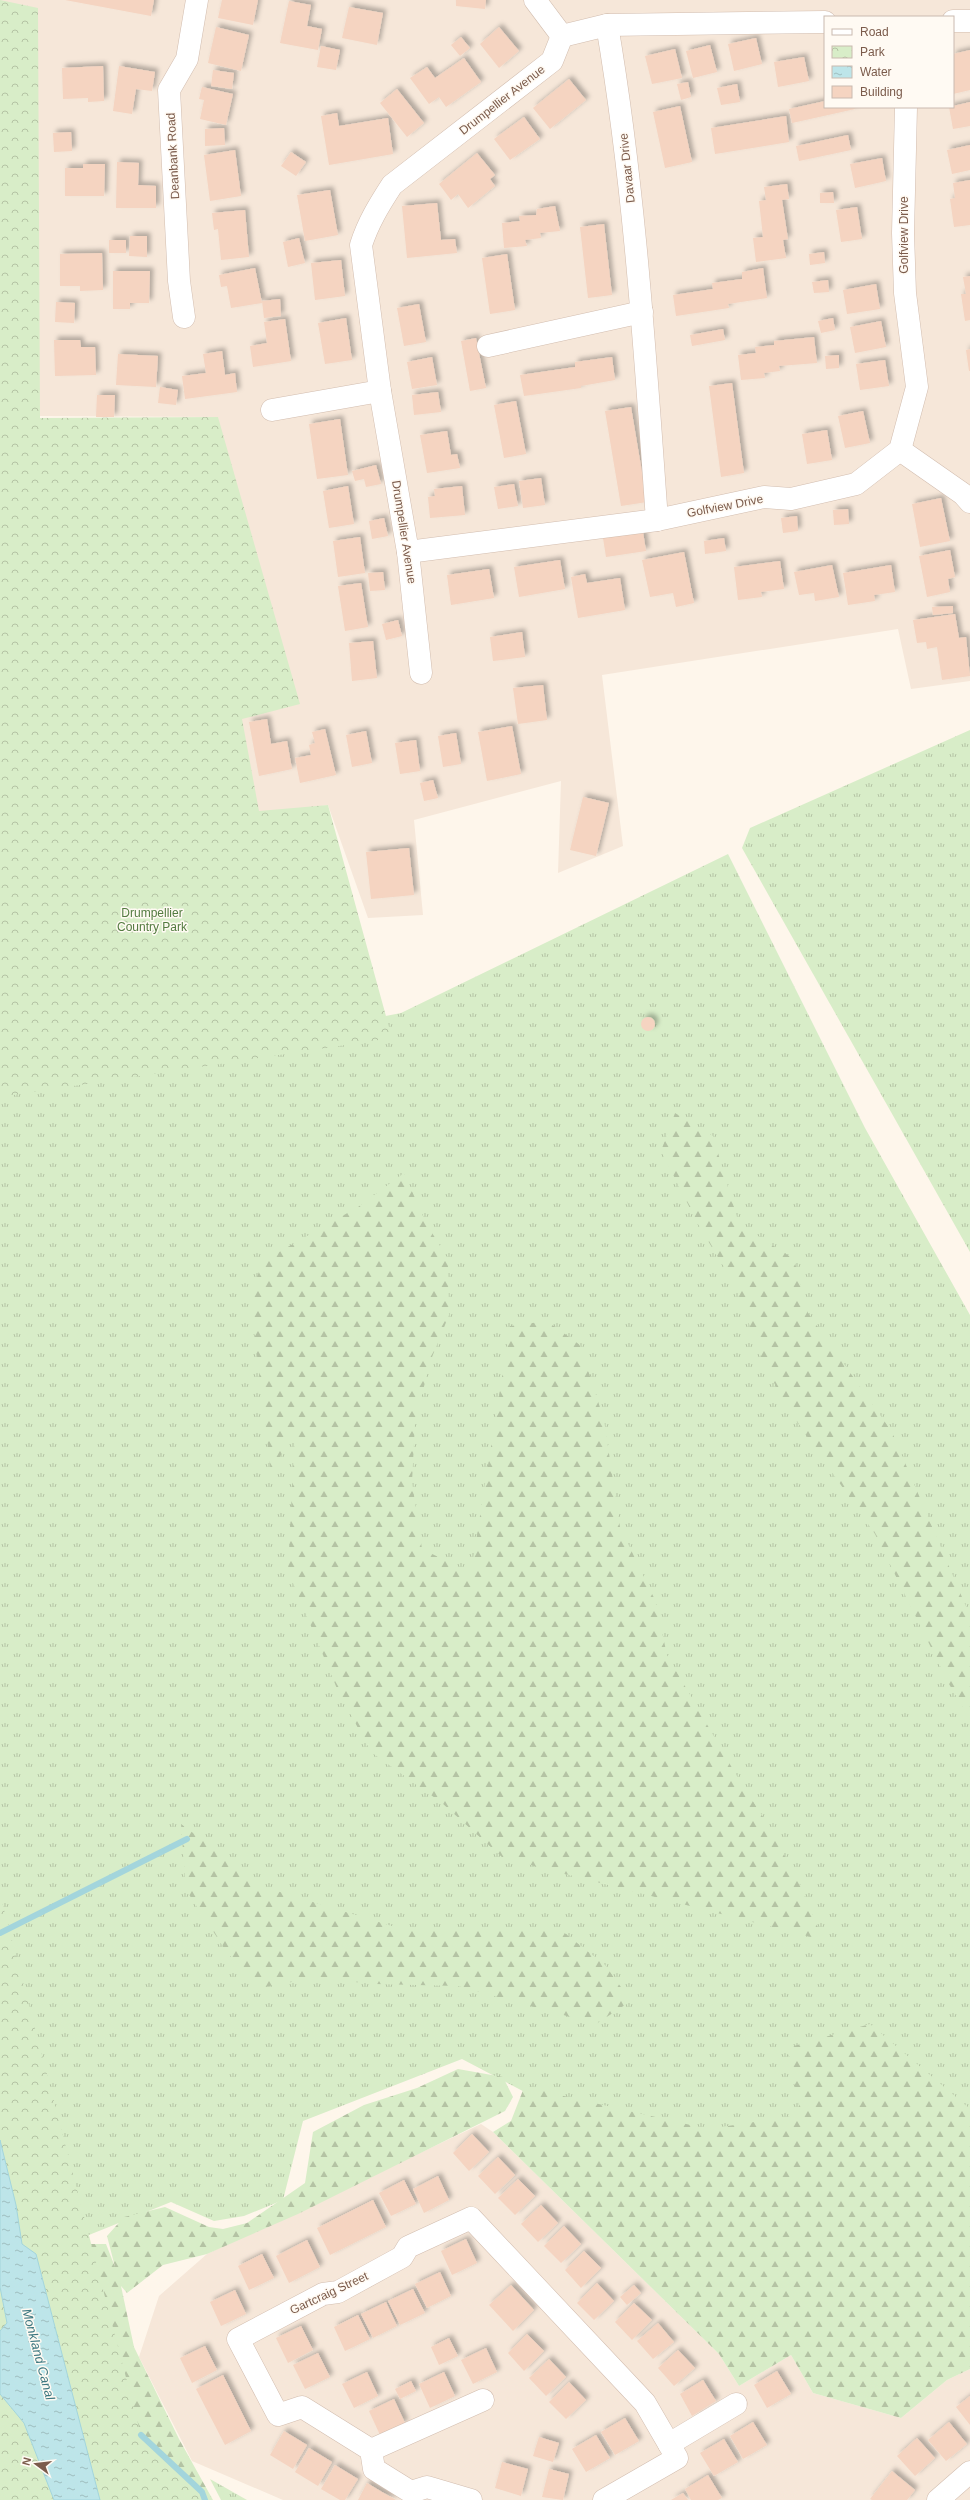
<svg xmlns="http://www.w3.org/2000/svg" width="970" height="2500" font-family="Helvetica,sans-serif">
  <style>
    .residential { fill: #f6e7d9; fill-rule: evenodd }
    .grass { fill: url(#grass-tufts) }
    .forest { fill: url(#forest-firs) }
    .park { fill: url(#park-crowns) }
    .water { fill: url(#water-ripples); stroke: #a3d5dc }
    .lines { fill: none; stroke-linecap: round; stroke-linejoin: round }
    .stream { stroke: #a3d5dc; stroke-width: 6 }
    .building { fill: #f5d4c1; filter: url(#shadow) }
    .street-casing { stroke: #d2bdaf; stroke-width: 23 }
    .street { stroke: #fff; stroke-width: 22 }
    .labels { text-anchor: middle; stroke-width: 3; stroke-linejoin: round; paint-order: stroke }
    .street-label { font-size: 12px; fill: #7b5b4b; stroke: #fffaf3 }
    .park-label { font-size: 12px; fill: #537b40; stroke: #fffaf3 }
    .water-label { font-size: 13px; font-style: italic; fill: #3d7881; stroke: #fffaf3 }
  </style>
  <defs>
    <pattern id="grass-tufts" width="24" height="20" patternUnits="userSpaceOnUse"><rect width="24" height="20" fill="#d8edc8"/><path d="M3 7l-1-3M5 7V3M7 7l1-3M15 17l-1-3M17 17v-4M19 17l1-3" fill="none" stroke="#b4c3a4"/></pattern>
    <pattern id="forest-firs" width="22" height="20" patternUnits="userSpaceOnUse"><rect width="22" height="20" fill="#d8edc8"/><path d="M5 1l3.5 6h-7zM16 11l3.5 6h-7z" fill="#b4c3a4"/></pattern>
    <pattern id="park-crowns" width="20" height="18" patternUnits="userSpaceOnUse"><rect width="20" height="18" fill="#d8edc8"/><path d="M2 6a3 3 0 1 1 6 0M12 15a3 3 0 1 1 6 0" fill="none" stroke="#b4c3a4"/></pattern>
    <pattern id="water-ripples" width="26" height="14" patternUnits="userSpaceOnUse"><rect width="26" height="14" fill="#bde5e9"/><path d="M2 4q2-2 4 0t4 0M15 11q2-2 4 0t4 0" fill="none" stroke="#9fbdbf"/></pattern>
    <filter id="shadow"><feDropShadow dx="3.5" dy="-3.5" stdDeviation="2" flood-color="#0004"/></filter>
  </defs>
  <rect width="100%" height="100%" fill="#fef6eb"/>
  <!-- residential -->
  <g class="residential">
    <path d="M0,0H970V681L911,689L898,629L602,675L623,846L558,873L561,781L414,820L423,915L368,918L328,805L258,815L240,716L218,417L39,416ZM825,17H953V107H825Z"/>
    <polygon points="481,2124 493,2132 719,2354 739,2386 791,2355 813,2393 901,2418 947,2380 970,2369 970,2500 283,2500 192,2461 139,2357 159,2296 207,2254"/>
  </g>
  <!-- grass -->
  <g class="grass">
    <polygon points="970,730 970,1252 742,848 750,828"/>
    <polygon points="728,854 865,1128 970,1315 970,2126 835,2110 646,2156 462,2059 303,2121 283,2200 244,2216 214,2221 171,2202 74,2241 0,1967 0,1091 401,1013"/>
    <polygon points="210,2479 247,2500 221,2500"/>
  </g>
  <!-- forest -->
  <g class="forest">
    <polygon points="675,1113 713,1136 739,1224 794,1259 808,1313 892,1432 970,1616 970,1720 949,1684 875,1534 788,1409 762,1360 736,1287 699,1226 661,1151"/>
    <polygon points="404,1173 426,1223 448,1259 449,1315 430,1362 415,1423 412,1482 422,1549 471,1573 510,1326 547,1321 580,1345 604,1420 620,1527 655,1600 667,1655 735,1773 770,1828 803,1891 823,1940 503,1858 442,1803 371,1752 338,1691 288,1571 295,1429 271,1473 250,1296 263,1261 358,1207"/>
    <polygon points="181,1824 267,1888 405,1930 557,1927 605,1965 631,2001 596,2024 458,1986 375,1984 314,1978 264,1987 228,1954 186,1890"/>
    <polygon points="870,2024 970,2109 970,2369 947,2380 901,2418 813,2393 791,2355 739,2386 719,2354 493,2132 511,2121 525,2085 555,2094 708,2129 801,2115 787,2048"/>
    <polygon points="458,2069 503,2077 513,2097 505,2111 298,2214 207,2254 163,2265 127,2293 121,2286 134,2347 179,2439 213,2500 116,2500 53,2244 106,2244 115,2267 107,2236 124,2217 165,2207 209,2227 223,2229 247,2223 305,2183 313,2132 364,2105 417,2088"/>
  </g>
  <!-- park -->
  <g class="park">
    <polygon points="0,0 38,8 40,418 218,417 300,704 242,719 259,811 328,805 392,1038 0,1097"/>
    <polygon points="0,1894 141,2435 202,2492 206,2500 0,2500"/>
  </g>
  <!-- water -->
  <polygon class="water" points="0,2140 16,2205 22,2244 36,2254 100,2500 54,2500 24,2423 0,2394 0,2331 7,2323 0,2287"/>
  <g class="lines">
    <!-- stream -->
    <g class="stream">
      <polyline points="0,1933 187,1839"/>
      <polyline points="141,2435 202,2492 205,2500"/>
    </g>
  </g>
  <!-- building -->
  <g class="building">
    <polygon points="65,0 154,0 151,16"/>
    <polygon points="222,0 258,0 253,25 218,18"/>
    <polygon points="456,0 486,0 485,9 456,6"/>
    <polygon points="289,1 311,5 307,26 322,29 318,50 280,43"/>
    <polygon points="349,7 383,13 377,45 342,38"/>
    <polygon points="216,27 249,35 241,71 208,63"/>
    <polygon points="499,27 519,51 499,68 480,44"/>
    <polygon points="461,37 470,48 460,56 451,45"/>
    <polygon points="756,38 762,64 734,71 728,44"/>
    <polygon points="710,45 717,72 693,78 686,51"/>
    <polygon points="321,46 340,50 336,70 317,67"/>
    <polygon points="675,49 682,78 652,84 645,56"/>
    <polygon points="970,50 970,90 953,94 953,54"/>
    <polygon points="804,57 809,81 778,87 774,62"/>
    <polygon points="464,58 481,82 446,107 439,97 429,104 410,78 427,67 435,78"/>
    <polygon points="103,66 104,101 88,102 88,98 63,99 62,68"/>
    <polygon points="119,66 155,72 152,91 136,89 132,114 113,111"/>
    <polygon points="213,70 234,73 232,89 211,86"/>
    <polygon points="569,79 586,100 550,129 533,108"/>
    <polygon points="688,82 691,97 681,100 677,84"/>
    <polygon points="737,84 740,102 721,105 717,88"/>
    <polygon points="202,87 233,94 226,125 200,119 204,100 199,99"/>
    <polygon points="397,89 424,123 407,137 380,103"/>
    <polygon points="825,101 825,107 854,107 855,109 792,123 789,109"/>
    <polygon points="970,102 970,126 953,129 949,107"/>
    <polygon points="680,106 692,162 665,168 653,112"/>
    <polygon points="337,113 339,126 388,118 393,154 329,165 321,116"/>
    <polygon points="786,116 789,142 715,154 711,128"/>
    <polygon points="524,117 540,139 510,160 494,139"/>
    <polygon points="224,128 225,145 205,146 205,129"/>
    <polygon points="71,132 72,151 54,152 53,133"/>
    <polygon points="848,135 851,150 799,161 796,146"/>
    <polygon points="970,145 970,170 952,174 947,150"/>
    <polygon points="235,150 241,196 210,201 204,155"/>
    <polygon points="291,152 306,162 296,176 281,166"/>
    <polygon points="477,153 495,175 490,179 495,186 468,208 458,194 451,200 439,184"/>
    <polygon points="882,158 886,181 855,188 850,164"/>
    <polygon points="117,162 139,163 138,185 156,186 156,208 116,208"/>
    <polygon points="83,164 105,164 104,196 65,196 65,168 83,168"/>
    <polygon points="970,180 970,225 954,227 950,199 955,198 953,183"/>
    <polygon points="787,184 789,199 782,200 788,239 783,240 786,258 756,262 753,238 763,237 759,201 766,200 764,187"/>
    <polygon points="330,190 338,235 305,241 297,195"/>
    <polygon points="833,192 834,203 820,203 820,193"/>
    <polygon points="437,203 441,240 455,239 457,253 407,258 402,206"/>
    <polygon points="555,206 560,231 540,233 541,238 525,240 527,246 504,248 502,223 520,221 519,216 536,215 537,209"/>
    <polygon points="857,207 862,239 841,242 836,210"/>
    <polygon points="245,210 249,257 221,260 218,229 214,230 212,213"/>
    <polygon points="604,224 612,295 588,298 580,227"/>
    <polygon points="130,236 147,236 147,257 129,256"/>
    <polygon points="299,238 305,263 288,267 283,242"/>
    <rect x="109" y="240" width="17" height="13"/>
    <polygon points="824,252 825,263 810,265 809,254"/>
    <polygon points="102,253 103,290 80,291 80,286 60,286 60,254"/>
    <polygon points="507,254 515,310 490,314 482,258"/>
    <polygon points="341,260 345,296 315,300 311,263"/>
    <polygon points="255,268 262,303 231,308 227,286 221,287 219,275"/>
    <polygon points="763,268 767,298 728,304 729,308 676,316 673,295 713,289 712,283 742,279 742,272"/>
    <polygon points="113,271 150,271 149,303 130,303 130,309 113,309"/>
    <polygon points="970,276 970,320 965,321 961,294 966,294 963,277"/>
    <polygon points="828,280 829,292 814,293 812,282"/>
    <polygon points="876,284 880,309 847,314 843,290"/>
    <polygon points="280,299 281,316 264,318 262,301"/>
    <polygon points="56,302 75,303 74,323 55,322"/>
    <polygon points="419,304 426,342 404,346 397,308"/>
    <polygon points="346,318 352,360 325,364 318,323"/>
    <polygon points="833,318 835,330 821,333 818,321"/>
    <polygon points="285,319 291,361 253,367 250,346 267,343 264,322"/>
    <polygon points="881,321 886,347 855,353 850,327"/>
    <polygon points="723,329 725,340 692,346 690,335"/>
    <polygon points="814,337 817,363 779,366 780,371 764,373 765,378 741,380 738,355 756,353 755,347 774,345 774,341"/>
    <polygon points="476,338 486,388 470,391 461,341"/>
    <polygon points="54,340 80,340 81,347 95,347 96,375 55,376"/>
    <polygon points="970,349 970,371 969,371 966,350"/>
    <polygon points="222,351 225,375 235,373 237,392 185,399 182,376 206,373 203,354"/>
    <polygon points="118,354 158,356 156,387 116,385"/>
    <polygon points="839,355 839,368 826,369 825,356"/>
    <polygon points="432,357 437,385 412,389 407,362"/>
    <polygon points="612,357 615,380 581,386 581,388 524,396 520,375 575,367 575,362"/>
    <polygon points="885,360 889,386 860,390 856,364"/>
    <polygon points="732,383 744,473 721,477 709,386"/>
    <polygon points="160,387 178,390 176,405 158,403"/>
    <polygon points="438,392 441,412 414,415 412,395"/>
    <polygon points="97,395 115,395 114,417 96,417"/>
    <polygon points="516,401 526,454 504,458 494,405"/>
    <polygon points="631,407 647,502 621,506 605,411"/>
    <polygon points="863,411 870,443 845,448 838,416"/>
    <polygon points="340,419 348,475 317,479 309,424"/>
    <polygon points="827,430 832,460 807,464 802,434"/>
    <polygon points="447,431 451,455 457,454 460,468 427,473 420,435"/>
    <polygon points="376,465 381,484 366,487 364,479 355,481 352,471"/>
    <polygon points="541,478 545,505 523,508 519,481"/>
    <polygon points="514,484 518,506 498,509 494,487"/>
    <polygon points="348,486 354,524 329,528 323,491"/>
    <polygon points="462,486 465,515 430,518 428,497 435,496 434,489"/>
    <polygon points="941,498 950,541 920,547 912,504"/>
    <polygon points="848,509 849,524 834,525 833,510"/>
    <polygon points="797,516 798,531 783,533 781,518"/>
    <polygon points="384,518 388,536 372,539 369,521"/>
    <polygon points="643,532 646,551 606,557 603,538"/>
    <polygon points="360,537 365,573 338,577 333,541"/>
    <polygon points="724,538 726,551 705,554 704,541"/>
    <polygon points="950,550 955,577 948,579 950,592 927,597 919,556"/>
    <polygon points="684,552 694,603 676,607 673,593 650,597 642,560"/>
    <polygon points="560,560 565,589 519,597 514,567"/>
    <polygon points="780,561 784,589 761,592 762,597 738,600 734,567"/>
    <polygon points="832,565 839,597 815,601 814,593 799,595 794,572"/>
    <polygon points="891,565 895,592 874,595 875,601 848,605 843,573"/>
    <polygon points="489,569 494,598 451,605 447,575"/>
    <polygon points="383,572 385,590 370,591 368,573"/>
    <polygon points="585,574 587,583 620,578 625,610 578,618 571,577"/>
    <polygon points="361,583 368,627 345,631 338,586"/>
    <polygon points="953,606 953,613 933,615 932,607"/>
    <polygon points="955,614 959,638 966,637 970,676 942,680 937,647 927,649 926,642 917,643 913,620"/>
    <polygon points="398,620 402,636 386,640 382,624"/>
    <polygon points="522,632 525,657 493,661 490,637"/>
    <polygon points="373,641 377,678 352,681 349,643"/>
    <polygon points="543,685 547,720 518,724 513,688"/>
    <polygon points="267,719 271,744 287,741 292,769 259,776 249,722"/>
    <polygon points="512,726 521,774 487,781 478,732"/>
    <polygon points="325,729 336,775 300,783 295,758 311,755 309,745 315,743 312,732"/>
    <polygon points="366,731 372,763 352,767 346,735"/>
    <polygon points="456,733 461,764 443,767 438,736"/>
    <polygon points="416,740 420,771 400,774 395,743"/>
    <polygon points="433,780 438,798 424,801 420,783"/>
    <polygon points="583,797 609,803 596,856 570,850"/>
    <polygon points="409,848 414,895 371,899 366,852"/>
    <circle cx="648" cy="1024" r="7"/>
    <polygon points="472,2134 489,2152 469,2171 453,2153"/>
    <polygon points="498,2157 515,2175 495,2194 478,2176"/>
    <polygon points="438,2176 449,2200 424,2213 413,2189"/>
    <polygon points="518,2179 535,2196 515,2215 498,2198"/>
    <polygon points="404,2180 416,2204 391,2216 379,2193"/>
    <polygon points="373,2200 386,2227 330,2255 317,2228"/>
    <polygon points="541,2205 558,2223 538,2242 521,2224"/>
    <polygon points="564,2226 581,2244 561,2263 544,2246"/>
    <polygon points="466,2239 477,2263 452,2275 441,2251"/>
    <polygon points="307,2240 320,2267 289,2283 276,2256"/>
    <polygon points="584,2251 601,2268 581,2288 565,2270"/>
    <polygon points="262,2254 274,2278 249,2290 238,2266"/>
    <polygon points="440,2272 451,2296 427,2308 415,2284"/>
    <polygon points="597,2283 614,2301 594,2320 577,2303"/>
    <polygon points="511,2285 534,2310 513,2331 489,2305"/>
    <polygon points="634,2285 641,2293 627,2305 620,2297"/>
    <polygon points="413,2289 425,2313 400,2325 388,2301"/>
    <polygon points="235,2290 246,2314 221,2326 210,2302"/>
    <polygon points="386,2302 397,2326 373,2338 361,2314"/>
    <polygon points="634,2303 652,2320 632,2340 615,2322"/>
    <polygon points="358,2315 370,2339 345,2351 334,2327"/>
    <polygon points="658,2323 674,2342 653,2359 637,2341"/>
    <polygon points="301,2326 313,2350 288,2363 276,2338"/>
    <polygon points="527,2334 544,2351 524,2371 508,2353"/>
    <polygon points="449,2338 458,2356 439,2365 431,2347"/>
    <polygon points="205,2346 217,2370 192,2383 180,2358"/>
    <polygon points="486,2348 497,2372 473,2384 461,2360"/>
    <polygon points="678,2350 695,2368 674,2386 658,2368"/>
    <polygon points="318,2353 330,2377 305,2389 293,2365"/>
    <polygon points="549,2359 566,2377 546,2396 529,2378"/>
    <polygon points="777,2371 791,2394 767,2408 754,2385"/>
    <polygon points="367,2372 378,2396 354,2408 342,2384"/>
    <polygon points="444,2372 455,2396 430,2408 419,2384"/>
    <polygon points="223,2375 251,2431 225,2445 196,2389"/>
    <polygon points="703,2380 716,2401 692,2416 680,2394"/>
    <polygon points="411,2381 416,2391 400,2399 395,2389"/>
    <polygon points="569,2382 586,2400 566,2419 549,2402"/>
    <polygon points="970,2396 970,2425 956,2407"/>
    <polygon points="394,2399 405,2423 380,2435 369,2411"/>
    <polygon points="625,2418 639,2441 615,2455 601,2432"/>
    <polygon points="753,2422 767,2445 743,2459 730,2436"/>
    <polygon points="949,2422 967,2444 946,2461 928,2440"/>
    <polygon points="284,2431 307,2445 293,2469 270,2455"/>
    <polygon points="596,2435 610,2458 586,2472 572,2449"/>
    <polygon points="539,2437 559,2443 553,2462 533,2456"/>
    <polygon points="917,2438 935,2458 915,2476 897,2456"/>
    <polygon points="724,2439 738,2462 714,2476 700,2453"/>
    <polygon points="309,2448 332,2462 318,2486 295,2472"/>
    <polygon points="502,2462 528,2469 521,2496 495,2488"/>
    <polygon points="335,2465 358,2479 345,2500 340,2500 321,2489"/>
    <polygon points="549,2469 569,2474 563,2500 542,2497"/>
    <polygon points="892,2471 915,2490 907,2500 872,2500 870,2499"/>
    <polygon points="708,2475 722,2498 718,2500 691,2500 685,2489"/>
    <polygon points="367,2483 382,2492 396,2500 358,2500"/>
    <polygon points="683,2493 688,2500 671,2500"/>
  </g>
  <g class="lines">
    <defs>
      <g id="street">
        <polyline points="535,0 562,36"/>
        <polyline points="953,21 970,21"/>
        <path d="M607,25C635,189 645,355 657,520"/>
        <polyline points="184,317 179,281 169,90 187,59 197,0"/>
        <polyline points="488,346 642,312"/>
        <polyline points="272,410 380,391"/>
        <polyline points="900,450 963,494 970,502"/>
        <polyline points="408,552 657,520 764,497 791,499 856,484 900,450 917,387 905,293 903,233 906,107"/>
        <path d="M421,673L408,552L380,391L361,245C368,223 379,205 392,185L552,61L562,36L607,25L825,22"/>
        <polyline points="669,2444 736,2404"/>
        <polyline points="371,2450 483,2400"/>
        <polyline points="471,2500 427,2487 411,2492 374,2469 371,2450 302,2407 278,2415 238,2339 323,2294 338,2292 402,2257 408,2247 471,2218 645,2403 677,2458 604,2500"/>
        <polyline points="938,2500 970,2472"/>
      </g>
    </defs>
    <!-- street casing -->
    <use href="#street" class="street-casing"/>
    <!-- street -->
    <use href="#street" class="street"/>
  </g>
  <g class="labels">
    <!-- street labels -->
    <g class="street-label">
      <text transform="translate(502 100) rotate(-38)" y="4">Drumpellier Avenue</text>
      <text transform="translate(173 156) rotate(-93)" y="4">Deanbank Road</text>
      <text transform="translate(627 168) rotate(-96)" y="4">Davaar Drive</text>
      <text transform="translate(904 235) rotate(-90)" y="4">Golfview Drive</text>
      <text transform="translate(725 506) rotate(-11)" y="4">Golfview Drive</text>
      <text transform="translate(404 532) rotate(81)" y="4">Drumpellier Avenue</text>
      <text transform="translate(329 2293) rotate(-25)" y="4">Gartcraig Street</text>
    </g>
    <!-- park labels -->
    <g class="park-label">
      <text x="152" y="917">Drumpellier<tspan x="152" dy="14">Country Park</tspan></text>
    </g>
    <!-- water labels -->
    <g class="water-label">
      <text transform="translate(39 2354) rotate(75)" y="5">Monkland Canal</text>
    </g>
  </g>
  <!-- legend -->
  <rect x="824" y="16" width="130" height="92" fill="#fffaf3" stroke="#cabab0"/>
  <rect x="832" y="29" width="20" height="6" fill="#ffffff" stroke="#cabab0"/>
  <text x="860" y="36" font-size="12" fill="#7b5b4b">Road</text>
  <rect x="832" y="46" width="20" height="12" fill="url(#park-crowns)" stroke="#cabab0"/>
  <text x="860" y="56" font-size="12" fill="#7b5b4b">Park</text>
  <rect x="832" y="66" width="20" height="12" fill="url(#water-ripples)" stroke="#cabab0"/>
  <text x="860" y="76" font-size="12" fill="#7b5b4b">Water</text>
  <rect x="832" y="86" width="20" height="12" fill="#f5d4c1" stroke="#cabab0"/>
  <text x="860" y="96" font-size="12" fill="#7b5b4b">Building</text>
  <!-- north arrow -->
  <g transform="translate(36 2464) rotate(285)" stroke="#fffaf3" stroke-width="3" paint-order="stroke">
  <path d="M0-3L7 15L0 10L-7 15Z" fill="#7b5b4b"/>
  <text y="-6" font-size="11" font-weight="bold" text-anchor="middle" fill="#7b5b4b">N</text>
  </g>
</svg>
